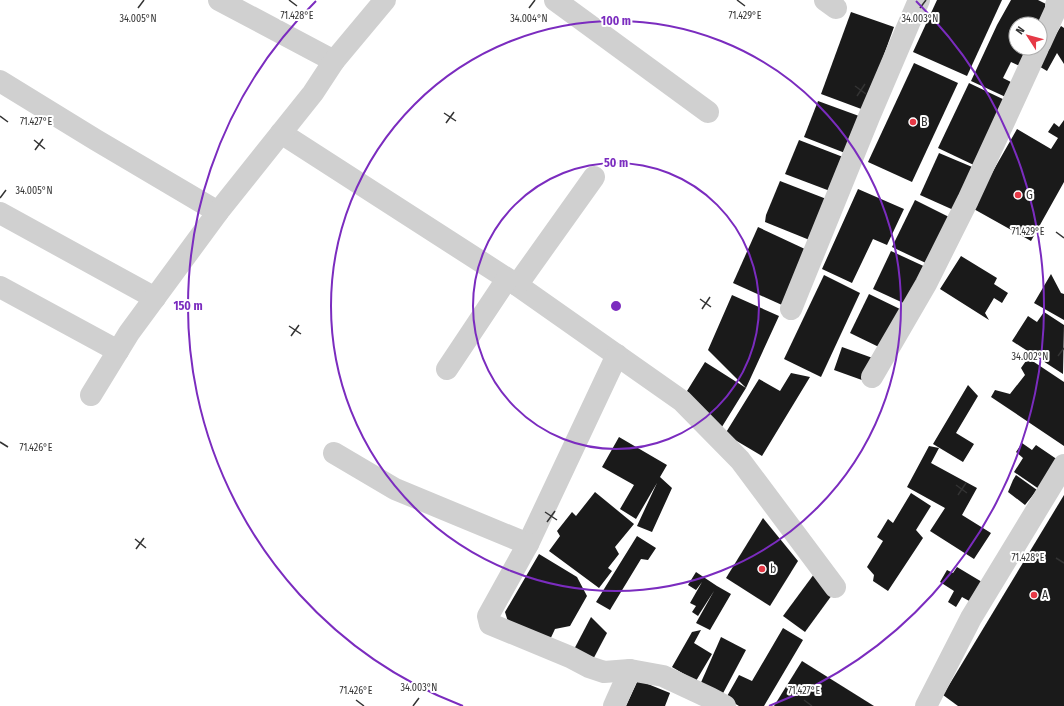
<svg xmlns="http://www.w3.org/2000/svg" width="1064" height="706" font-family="'Fira Sans Condensed',sans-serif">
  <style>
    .building { fill: #1a1a1a }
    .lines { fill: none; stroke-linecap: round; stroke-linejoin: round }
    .minor { stroke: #d0d0d0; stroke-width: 22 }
    .ticks { fill: none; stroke: #333; stroke-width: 1.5 }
    .ring { fill: none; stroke: #7b2cbf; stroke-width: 2 }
    .poi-dot { fill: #e63946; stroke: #fff; stroke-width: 1.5 }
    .labels { text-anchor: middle; stroke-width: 4; stroke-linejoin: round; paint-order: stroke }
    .poi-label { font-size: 12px; fill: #333; stroke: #fff; text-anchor: start }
    .ticks-label { font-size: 10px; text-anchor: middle; fill: #333; stroke: #fff; stroke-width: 4; stroke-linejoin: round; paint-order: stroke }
    .centre { fill: #7b2cbf; stroke: #fff; stroke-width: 2 }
    .ring-label { font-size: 12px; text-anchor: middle; font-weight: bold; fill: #7b2cbf; stroke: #fff; stroke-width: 4; stroke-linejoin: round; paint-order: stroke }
  </style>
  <rect width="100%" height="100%" fill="#fff"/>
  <!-- building -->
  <g class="building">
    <polygon points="937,0 1002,0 967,76 913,52"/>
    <polygon points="1011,0 1038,0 1056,9 1040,24 1016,24 1016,48 1036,48 1026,69 1011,62 1003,78 1017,85 1010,99 971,81 997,25"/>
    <polygon points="851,12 894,27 864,110 821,94"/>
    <polygon points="1061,26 1064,28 1064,64 1057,53 1047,71 1037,65"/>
    <polygon points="914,63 958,83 912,182 868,162"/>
    <polygon points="969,83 1009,102 978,167 938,148"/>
    <polygon points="818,101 859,116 845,153 804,137"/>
    <polygon points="1064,120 1064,182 1031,241 972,208 1017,129 1051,149 1058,138 1048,132 1054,123 1059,127"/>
    <polygon points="799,140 843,157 830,191 785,174"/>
    <polygon points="939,153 977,169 958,212 920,195"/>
    <polygon points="780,181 829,200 812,241 765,222 766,215"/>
    <polygon points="858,189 904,209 887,245 873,239 852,283 822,269"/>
    <polygon points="915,200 953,219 930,265 892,247"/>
    <polygon points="758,227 807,250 782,305 733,283"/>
    <polygon points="891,251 930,269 912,307 873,289"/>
    <polygon points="961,256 997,278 994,284 1008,293 1002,303 994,298 985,313 989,320 940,289"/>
    <polygon points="1051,274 1061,293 1064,294 1064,320 1034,303"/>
    <polygon points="824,275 860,293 821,377 784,359"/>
    <polygon points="869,294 902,310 883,349 850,333"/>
    <polygon points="732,295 779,316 746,388 720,430 687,391 705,362 746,388 708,350"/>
    <polygon points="1044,312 1064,325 1063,374 1012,341 1028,316 1037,322"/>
    <polygon points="842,347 881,361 873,384 834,370"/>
    <polygon points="1028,358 1064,382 1064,446 991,397 995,390 1010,394 1025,375 1021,368"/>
    <polygon points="791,373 810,377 762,456 725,434 759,379 780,391"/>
    <polygon points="968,385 978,396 956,433 974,444 963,462 933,444"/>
    <polygon points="619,437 667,465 660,477 672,488 652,532 637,526 657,483 636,519 620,509 634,485 602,467"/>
    <polygon points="1022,443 1032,450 1036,445 1058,460 1039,489 1014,472 1023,458 1016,452"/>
    <polygon points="929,446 939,448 931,463 977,488 962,515 991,533 974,559 930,531 945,508 907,487"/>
    <polygon points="1016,475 1037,490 1025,505 1008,492 1013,480"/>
    <polygon points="595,492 634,524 615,547 619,554 608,568 612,571 599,588 549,551 560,536 557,531 572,512 576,516"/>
    <polygon points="911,493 931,506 916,530 923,538 888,591 873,581 874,575 867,567 883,541 877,537 888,519 893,523"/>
    <polygon points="1064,495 1064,706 958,706 943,695"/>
    <polygon points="763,518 798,561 770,606 726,578"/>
    <polygon points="637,536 656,548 648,560 641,559 610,610 596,602"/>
    <polygon points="539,554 577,577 587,596 570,626 555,629 548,644 510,628 505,612"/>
    <polygon points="957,567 987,585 971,602 962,597 956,607 948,602 954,591 940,582 947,570 953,573"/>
    <polygon points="817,570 832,595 805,632 783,616"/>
    <polygon points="696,572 717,586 731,594 710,630 696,623 714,591 698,616 692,612 696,606 690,603 702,582 696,590 688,585"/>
    <polygon points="591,617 607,633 589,667 570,657"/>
    <polygon points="783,628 803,640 764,706 739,706 726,698 739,675 752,681"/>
    <polygon points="701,630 694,643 712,654 696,681 672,667 692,632"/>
    <polygon points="721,637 746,650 721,697 699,687"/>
    <polygon points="802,661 874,706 774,706"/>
    <polygon points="638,680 670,693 665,706 626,706"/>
  </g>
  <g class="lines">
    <!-- minor -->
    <g class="minor">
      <polyline points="219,0 334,61"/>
      <polyline points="555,0 708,112"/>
      <polyline points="825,0 836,8"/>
      <polyline points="1040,44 1056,9 1056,5"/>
      <polyline points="0,81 96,140 218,212"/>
      <polyline points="281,133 517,285 682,401 740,460 835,587"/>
      <polyline points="0,213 155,298"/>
      <polyline points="517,285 594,177"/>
      <polyline points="0,287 118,351"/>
      <polyline points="791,309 869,117 919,0"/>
      <polyline points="617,355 528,544 488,616 490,624 570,657 589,667 604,672 630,670 663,676 710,698 725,706"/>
      <polyline points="447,369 507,279"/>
      <polyline points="872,377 926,284 968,200 1038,48"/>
      <polyline points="91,395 129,333 218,212 313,93 334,61 385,0"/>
      <polyline points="334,453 395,489 528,544"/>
      <polyline points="614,706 630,670"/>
      <polyline points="926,706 971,618 1064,465"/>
    </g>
  </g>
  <!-- ticks -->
  <path class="ticks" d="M289,0L297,6M737,0L745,6M138,8L144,0M529,8L535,0M920,8L926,0M855,86L866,94M857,96L865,84M444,113L456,121M0,116L8,122M446,123L454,112M34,140L45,149M35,150L43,139M0,198L6,190M1056,232L1064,238M700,299L711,307M702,309L710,297M289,326L301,334M291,336L299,325M1058,356L1064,348M0,442L8,447M956,485L967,493M958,495L966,483M545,512L557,520M547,522L555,511M135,539L146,548M136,549L144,538M1056,558L1064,563M356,700L364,706M804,700L812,706M413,706L419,698"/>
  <!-- distance rings -->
  <g class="ring">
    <circle cx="616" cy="306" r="143"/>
    <circle cx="616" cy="306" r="285"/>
    <path d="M463 706A428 428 0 0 1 316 1M916 1A428 428 0 0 1 769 706"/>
  </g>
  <!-- markers -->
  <g class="poi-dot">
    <circle cx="913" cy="122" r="4"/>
    <circle cx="1018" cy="195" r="4"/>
    <circle cx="762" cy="569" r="4"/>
    <circle cx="1034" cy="595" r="4"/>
  </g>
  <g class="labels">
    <!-- poi labels -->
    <g class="poi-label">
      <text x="921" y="126">B</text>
      <text x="1026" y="199">G</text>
      <text x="770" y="573">b</text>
      <text x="1042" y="599">A</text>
    </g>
  </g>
  <g class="ticks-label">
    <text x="297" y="19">71.428°E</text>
    <text x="745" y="19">71.429°E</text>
    <text x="138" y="22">34.005°N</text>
    <text x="529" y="22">34.004°N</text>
    <text x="920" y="22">34.003°N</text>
    <text x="36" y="125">71.427°E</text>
    <text x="34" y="194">34.005°N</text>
    <text x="1028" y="235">71.429°E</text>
    <text x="1030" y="360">34.002°N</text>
    <text x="36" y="451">71.426°E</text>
    <text x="1028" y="561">71.428°E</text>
    <text x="419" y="691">34.003°N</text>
    <text x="356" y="694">71.426°E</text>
    <text x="804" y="694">71.427°E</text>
  </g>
  <circle cx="616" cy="306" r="6" class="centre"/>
  <g class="ring-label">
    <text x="616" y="25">100 m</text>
    <text x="616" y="167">50 m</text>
    <text x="188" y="310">150 m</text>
  </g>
  <!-- north arrow -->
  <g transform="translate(1028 36) rotate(306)"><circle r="19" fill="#ffffff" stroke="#adadad"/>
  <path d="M0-3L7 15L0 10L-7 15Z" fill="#e63946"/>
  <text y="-6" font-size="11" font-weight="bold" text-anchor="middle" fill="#333333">N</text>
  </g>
</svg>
